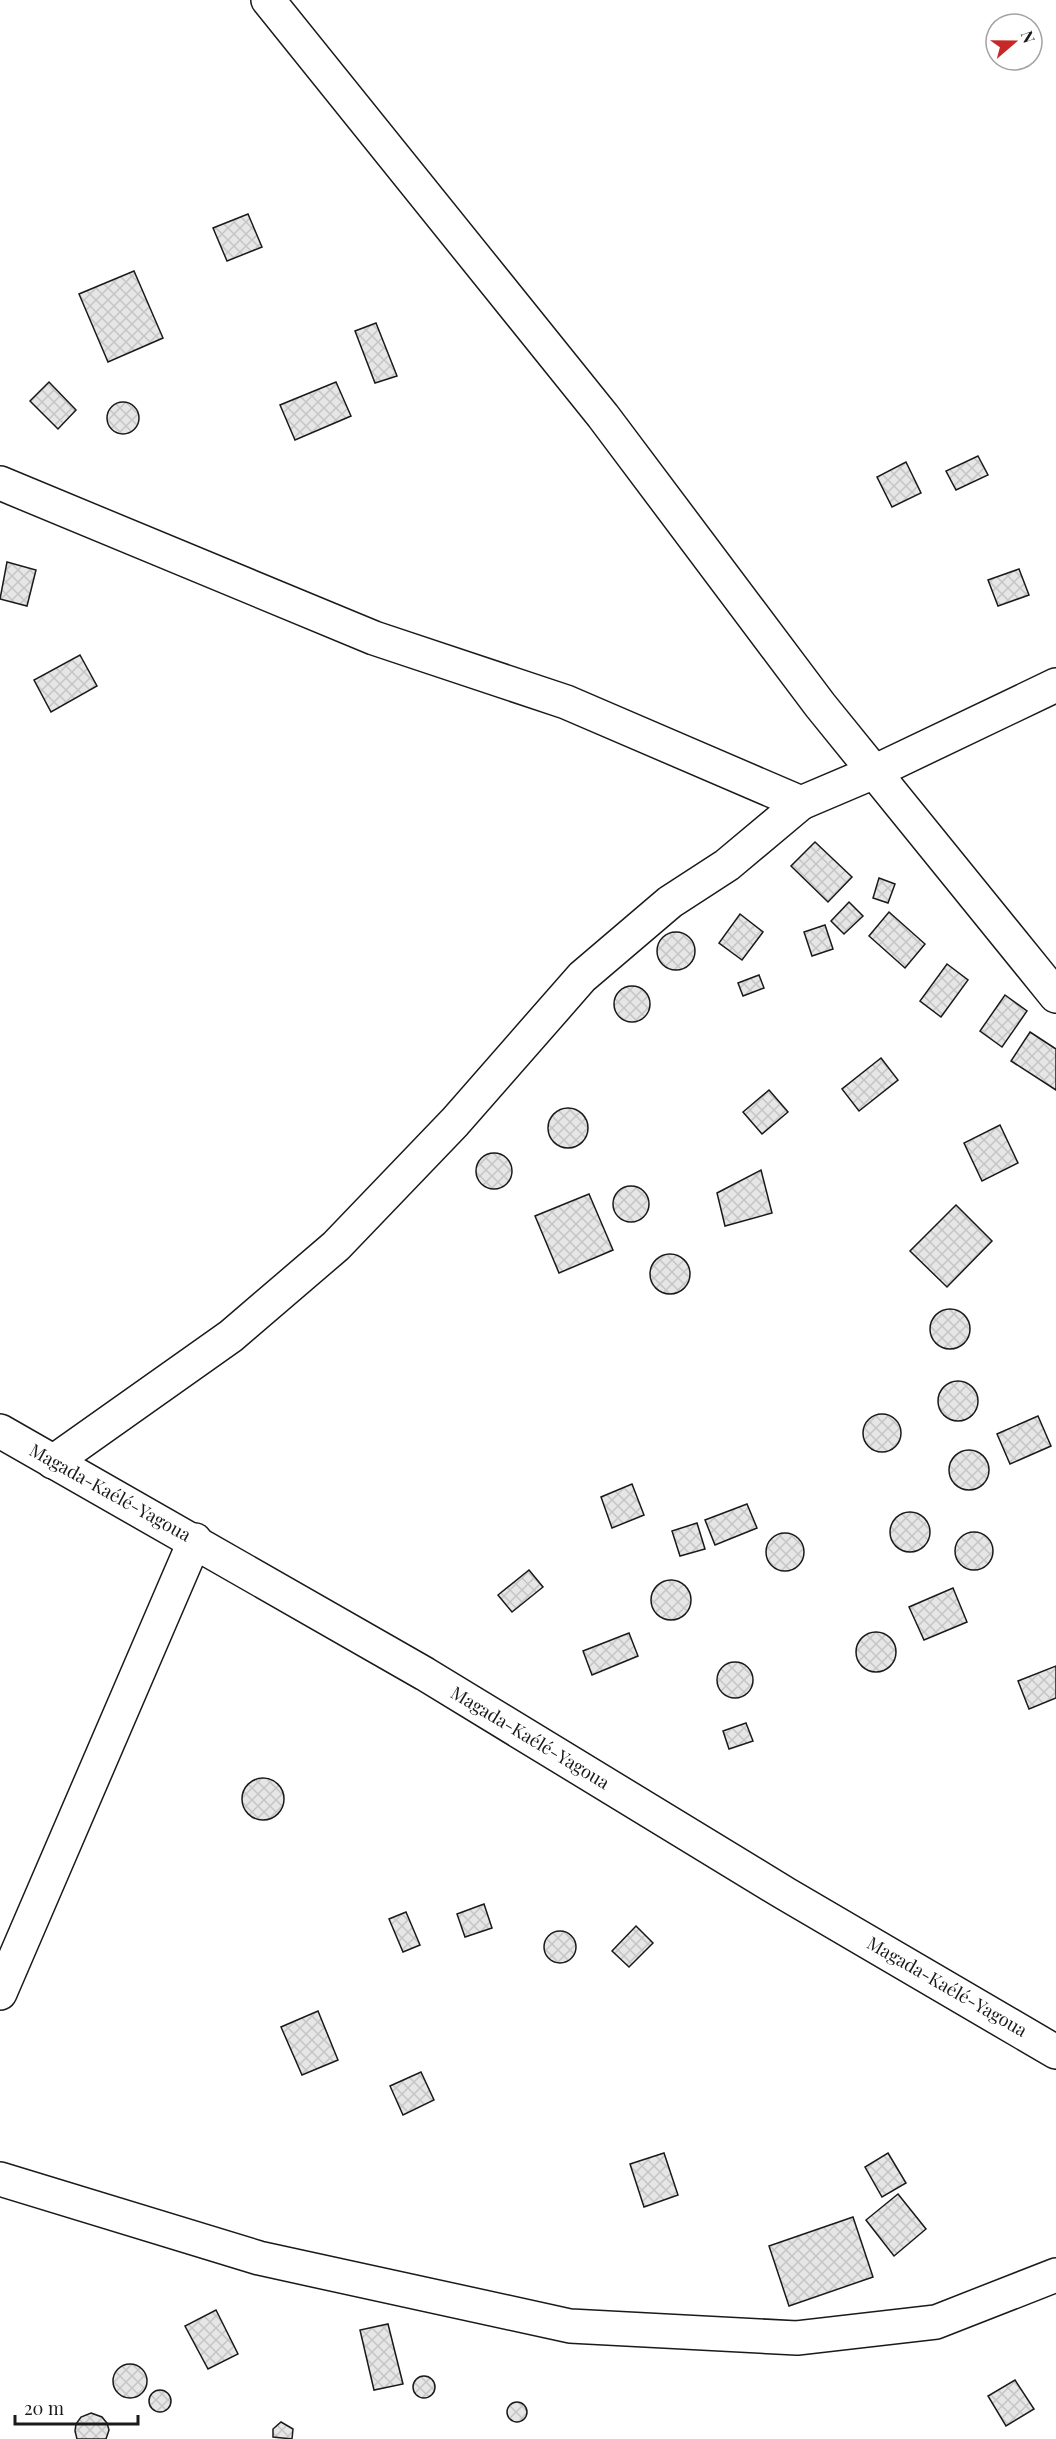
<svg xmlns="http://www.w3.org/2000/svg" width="1056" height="2439" font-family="'Playfair Display',serif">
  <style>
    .building { fill: url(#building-cross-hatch); stroke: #1a1a1a; stroke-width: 1.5 }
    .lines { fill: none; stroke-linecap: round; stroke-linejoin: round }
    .minor-casing { stroke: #1a1a1a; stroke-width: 36 }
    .highway-casing { stroke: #1a1a1a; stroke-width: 36 }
    .minor { stroke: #fff; stroke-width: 33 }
    .highway { stroke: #fff; stroke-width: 33 }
    .labels { text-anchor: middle; stroke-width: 4.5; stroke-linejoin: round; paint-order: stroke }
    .street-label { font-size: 18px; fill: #1a1a1a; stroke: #fff }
  </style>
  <defs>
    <pattern id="building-cross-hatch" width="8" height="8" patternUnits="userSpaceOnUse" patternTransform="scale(1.5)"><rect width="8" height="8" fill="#e6e6e6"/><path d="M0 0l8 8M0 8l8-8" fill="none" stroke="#c5c5c5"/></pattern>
  </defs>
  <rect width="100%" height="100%" fill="#fff"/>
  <!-- building -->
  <g class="building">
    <polygon points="248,214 262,247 227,261 213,228"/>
    <polygon points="134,271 163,338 108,362 79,294"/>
    <polygon points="376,323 397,376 375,383 355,331"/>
    <polygon points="49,382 76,410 58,429 30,401"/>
    <polygon points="336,382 351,416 295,440 280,405"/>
    <circle cx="123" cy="418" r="16"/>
    <polygon points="978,456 988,475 956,490 946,471"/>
    <polygon points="906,462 921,493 892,507 877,477"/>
    <polygon points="7,562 36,570 27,606 0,599"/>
    <polygon points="1019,569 1029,595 998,606 988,580"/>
    <polygon points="80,655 97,686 51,712 34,680"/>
    <polygon points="815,842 852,877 828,902 791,866"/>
    <polygon points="879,878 895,884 888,903 873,898"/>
    <polygon points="849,902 863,916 844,934 831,921"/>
    <polygon points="889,912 925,944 905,968 869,936"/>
    <polygon points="740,914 763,932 742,960 719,943"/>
    <polygon points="825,925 833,949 812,956 804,932"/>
    <circle cx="676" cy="951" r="19"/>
    <polygon points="947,964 968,980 941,1017 920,1001"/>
    <polygon points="759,975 764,988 743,996 738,983"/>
    <circle cx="632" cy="1004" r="18"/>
    <polygon points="1005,995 1027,1011 1002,1047 980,1031"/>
    <polygon points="1030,1032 1056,1049 1056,1090 1011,1061"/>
    <polygon points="881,1058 898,1080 859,1111 842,1089"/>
    <polygon points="769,1090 788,1112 762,1134 743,1112"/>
    <circle cx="568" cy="1128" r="20"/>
    <polygon points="1000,1125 1018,1163 982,1181 964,1143"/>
    <circle cx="494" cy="1171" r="18"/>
    <polygon points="761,1170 772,1213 725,1226 717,1193"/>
    <circle cx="631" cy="1204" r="18"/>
    <polygon points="589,1194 613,1250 559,1273 535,1216"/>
    <polygon points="956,1205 992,1241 947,1287 910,1251"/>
    <circle cx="670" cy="1274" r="20"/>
    <circle cx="950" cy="1329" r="20"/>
    <circle cx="958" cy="1401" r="20"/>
    <circle cx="882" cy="1433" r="19"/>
    <polygon points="1038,1416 1051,1446 1010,1464 997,1434"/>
    <circle cx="969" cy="1470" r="20"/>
    <polygon points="632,1484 644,1515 612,1528 601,1497"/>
    <polygon points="747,1504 757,1528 715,1545 705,1520"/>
    <circle cx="910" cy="1532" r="20"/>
    <polygon points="697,1523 705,1549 680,1556 672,1531"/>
    <circle cx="974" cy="1551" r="19"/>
    <circle cx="785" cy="1552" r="19"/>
    <polygon points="529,1570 543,1587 512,1612 498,1595"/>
    <circle cx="671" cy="1600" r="20"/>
    <polygon points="953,1588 967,1622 924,1640 909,1607"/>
    <circle cx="876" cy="1652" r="20"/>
    <polygon points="629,1633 638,1656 592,1675 583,1651"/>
    <circle cx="735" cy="1680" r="18"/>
    <polygon points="1056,1666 1056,1698 1029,1709 1018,1681"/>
    <polygon points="746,1723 753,1741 729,1749 723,1731"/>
    <circle cx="263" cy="1799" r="21"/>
    <polygon points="484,1904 492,1928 465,1937 457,1914"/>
    <polygon points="406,1912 420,1945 403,1952 389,1919"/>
    <polygon points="636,1926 653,1943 629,1967 612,1951"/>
    <circle cx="560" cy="1947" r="16"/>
    <polygon points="318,2011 338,2060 302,2075 281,2027"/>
    <polygon points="421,2072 434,2100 403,2115 390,2086"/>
    <polygon points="664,2153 678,2195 644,2207 630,2164"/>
    <polygon points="888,2153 906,2183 882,2197 865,2167"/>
    <polygon points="898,2194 926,2229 894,2256 866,2220"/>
    <polygon points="853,2217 873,2277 789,2306 769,2246"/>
    <polygon points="216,2310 238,2354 208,2369 185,2326"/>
    <polygon points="388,2324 403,2384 374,2390 360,2330"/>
    <circle cx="130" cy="2381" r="17"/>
    <circle cx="424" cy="2387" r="11"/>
    <polygon points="1015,2380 1034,2409 1006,2426 988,2396"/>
    <circle cx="160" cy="2401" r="11"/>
    <circle cx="517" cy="2412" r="10"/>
    <polygon points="91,2413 102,2417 107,2423 109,2430 106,2439 77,2439 75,2431 76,2424 81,2417"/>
    <polygon points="281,2422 293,2429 292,2439 273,2437 273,2429"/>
  </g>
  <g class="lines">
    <defs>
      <g id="minor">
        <polyline points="268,0 603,416 820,705 1056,996"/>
        <polyline points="0,483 374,638 566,702 801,803 874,772 1056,685"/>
        <polyline points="53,1462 231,1336 336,1246 455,1122 582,977 670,902 727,865 801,803"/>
        <polyline points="0,1993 195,1540"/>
        <polyline points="0,2179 259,2258 570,2326 797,2338 936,2322 1056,2275"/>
      </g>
      <polyline id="highway" points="0,1431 425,1674 786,1894 1056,2052"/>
    </defs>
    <!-- minor casing -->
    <use href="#minor" class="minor-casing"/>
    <!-- highway casing -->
    <use href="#highway" class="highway-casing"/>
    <!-- minor -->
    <use href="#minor" class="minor"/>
    <!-- highway -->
    <use href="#highway" class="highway"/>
  </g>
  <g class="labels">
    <!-- street labels -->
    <g class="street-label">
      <text transform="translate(110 1493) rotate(29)" y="6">Magada-Kaélé-Yagoua</text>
      <text transform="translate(530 1738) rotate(31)" y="6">Magada-Kaélé-Yagoua</text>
      <text transform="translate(947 1987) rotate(30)" y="6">Magada-Kaélé-Yagoua</text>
    </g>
  </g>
  <!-- north arrow -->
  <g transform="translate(1014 42) rotate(70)"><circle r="28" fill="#ffffff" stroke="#a3a3a3" stroke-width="1.5"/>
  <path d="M0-4.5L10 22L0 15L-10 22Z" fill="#c62828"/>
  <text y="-9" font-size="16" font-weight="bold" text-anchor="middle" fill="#1a1a1a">N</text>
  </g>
  <!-- scale -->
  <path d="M15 2415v9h123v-9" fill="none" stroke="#1a1a1a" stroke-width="3"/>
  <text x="24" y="2415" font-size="18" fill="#1a1a1a" stroke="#ffffff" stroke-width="4.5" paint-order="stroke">20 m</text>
</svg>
